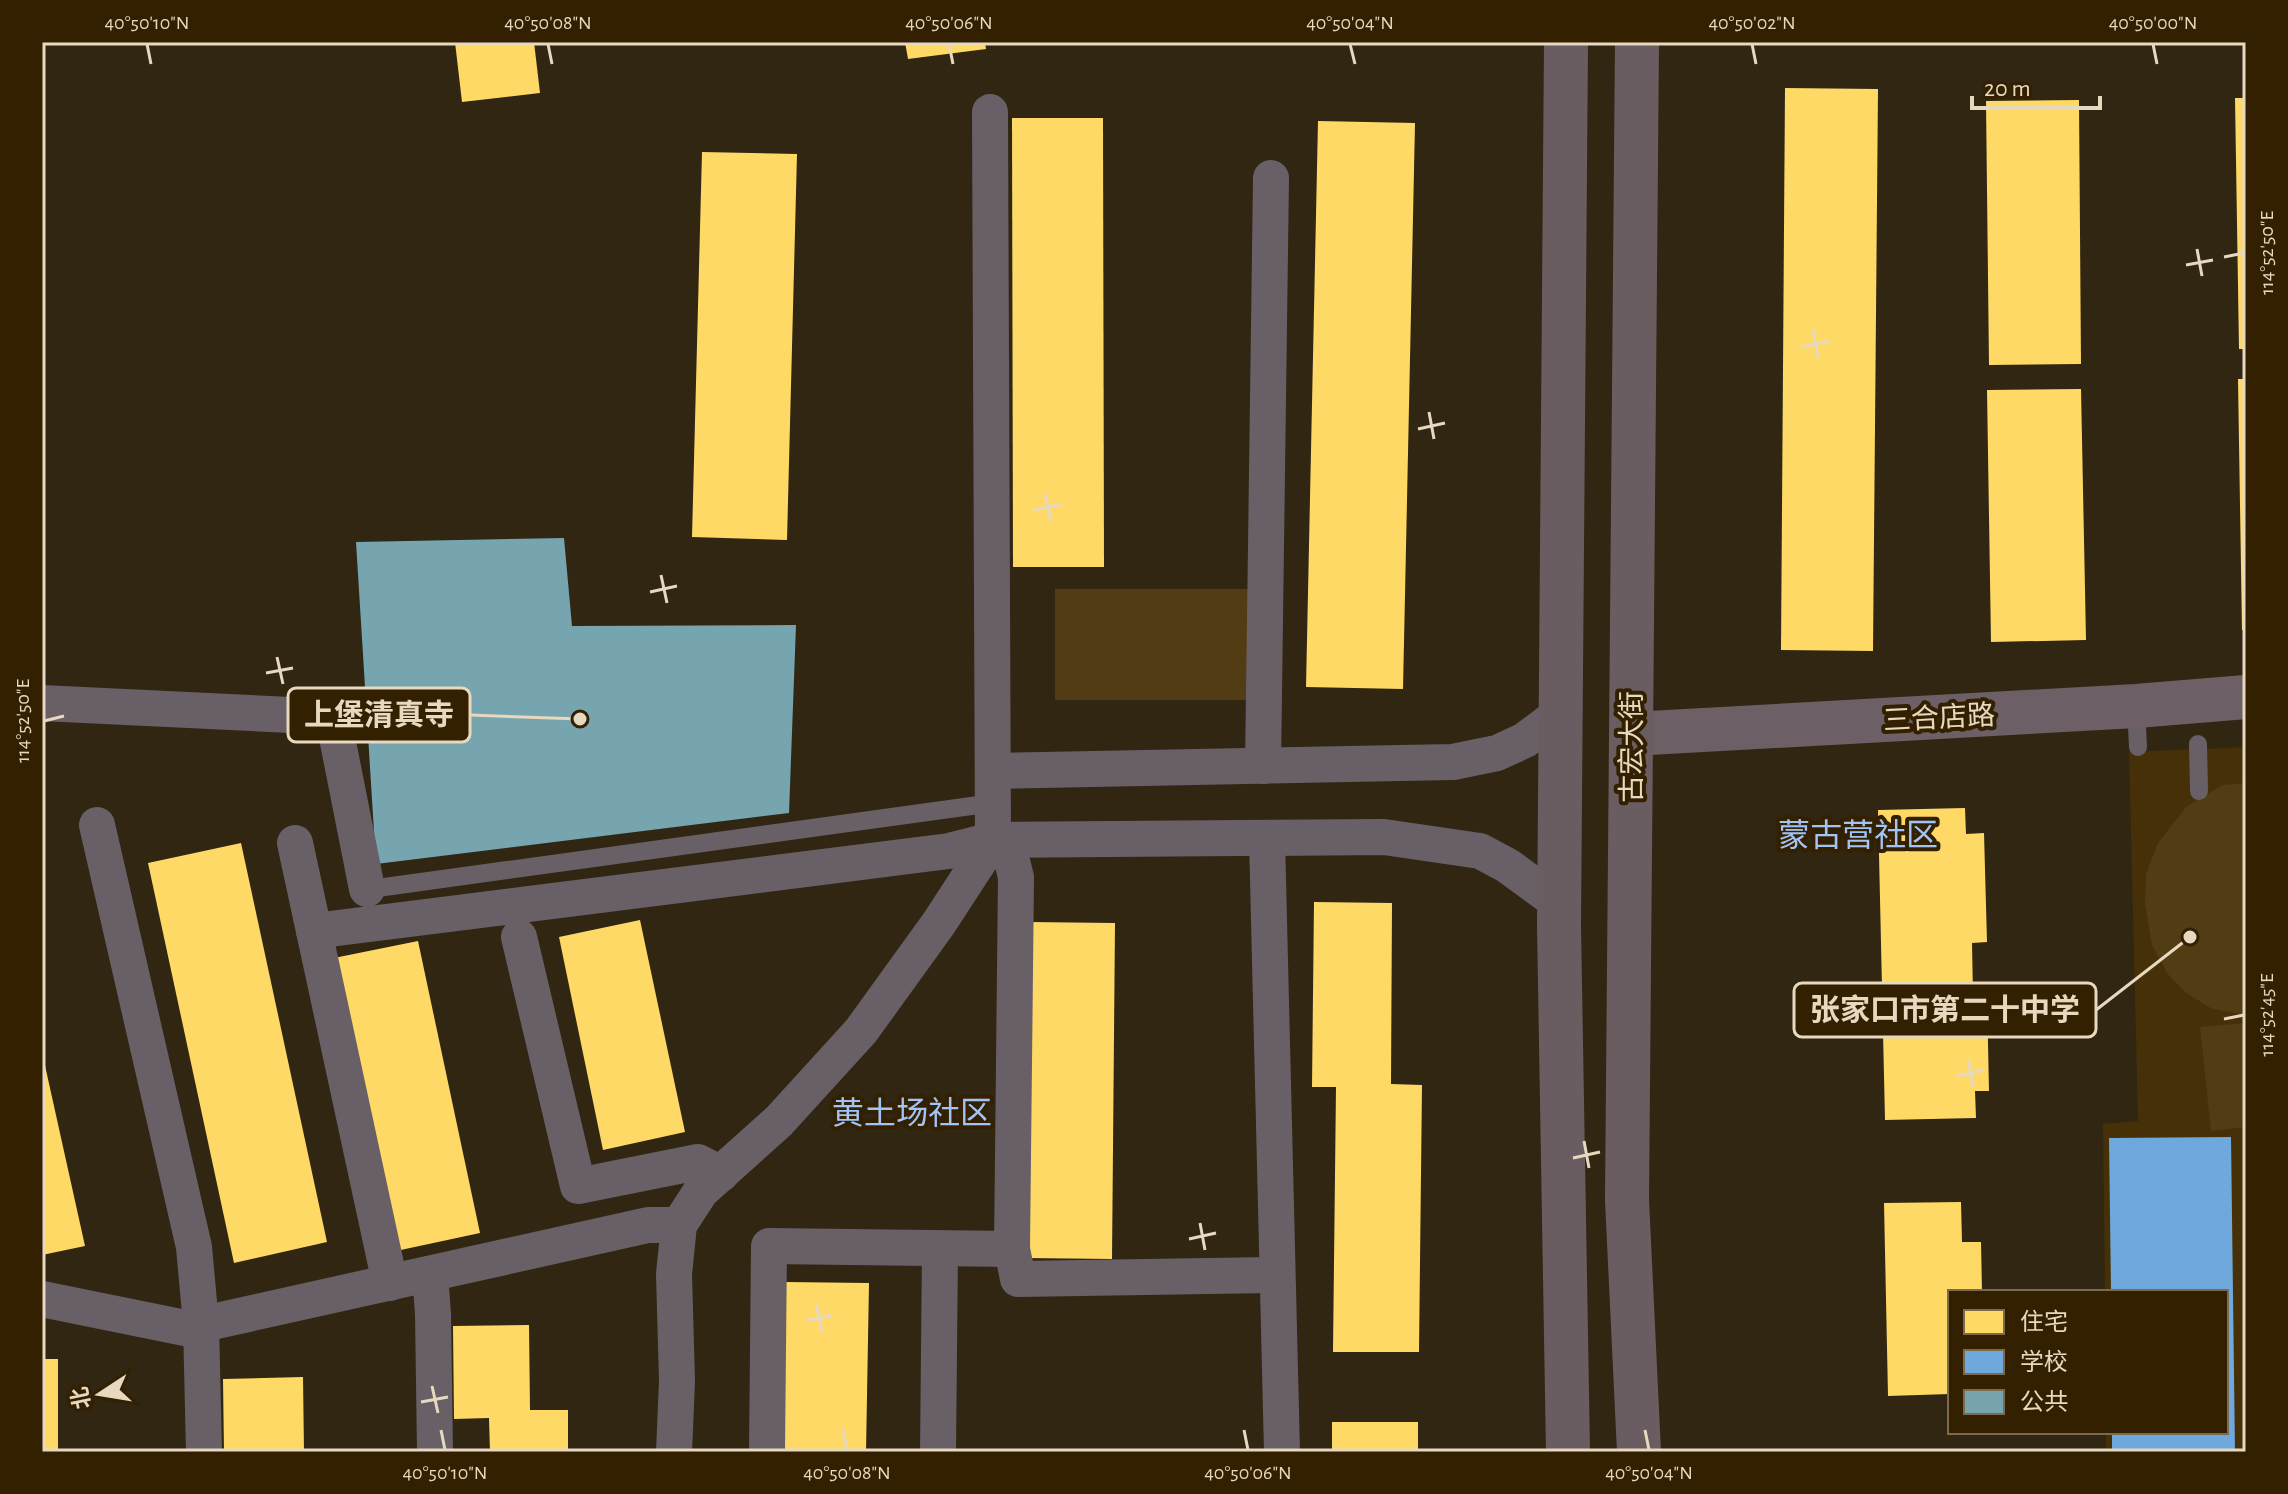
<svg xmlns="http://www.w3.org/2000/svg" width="2288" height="1494" font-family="'Alegreya Sans','Noto Sans SC',sans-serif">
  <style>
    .built { fill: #453007 }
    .green { fill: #513c13 }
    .homes { fill: #ffd966 }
    .schools { fill: #6fa8dc }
    .public { fill: #76a5af }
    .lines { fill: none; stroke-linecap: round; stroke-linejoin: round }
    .lane { stroke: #695f67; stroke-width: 18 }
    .street { stroke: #695f67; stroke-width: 36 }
    .secondary { stroke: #6c6066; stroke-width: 44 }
    .primary { stroke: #6a5d61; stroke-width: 44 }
    .ticks { fill: none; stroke: #e7d8c0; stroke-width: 3 }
    .labels { text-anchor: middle; stroke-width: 8; stroke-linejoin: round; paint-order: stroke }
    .street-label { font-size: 28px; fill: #e7d8c0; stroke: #332000 }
    .quarter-label { font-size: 32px; fill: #a2c3f5; stroke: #332000 }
    .leader { fill: none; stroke: #e7d8c0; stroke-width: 3 }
    .callout-dot { fill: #e7d8c0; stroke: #332000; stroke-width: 3 }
    .callout { fill: #332000; stroke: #e7d8c0; stroke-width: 3 }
    .callout-label { font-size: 30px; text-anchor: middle; font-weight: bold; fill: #e7d8c0 }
    .neatline { fill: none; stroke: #e7d8c0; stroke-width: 3 }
    .ticks-label { font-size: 20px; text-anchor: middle; fill: #e7d8c0 }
  </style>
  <rect width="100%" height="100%" fill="#302612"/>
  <!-- built -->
  <polygon class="built" points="2246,747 2246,1452 2106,1452 2106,1432 2226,1432 2226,1292 2105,1292 2103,1124 2138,1121 2129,752"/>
  <!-- green -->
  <g class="green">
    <polygon points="1055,589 1249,589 1248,700 1055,700"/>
    <polygon points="2246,783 2246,1015 2212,1009 2185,992 2168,974 2152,945 2145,904 2146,874 2158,843 2186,807 2223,785"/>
    <polygon points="2246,1023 2246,1127 2211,1131 2200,1027"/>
  </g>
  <!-- homes -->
  <g class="homes">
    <polygon points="455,42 534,42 540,93 462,102"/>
    <polygon points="905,42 985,42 986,49 908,59"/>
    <polygon points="1785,88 1878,89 1873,651 1781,650"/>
    <polygon points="2235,98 2246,98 2246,349 2239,349"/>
    <polygon points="2079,100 2081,364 1989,365 1986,101"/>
    <polygon points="1012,118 1103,118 1104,567 1013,567"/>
    <polygon points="1318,121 1415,123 1403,689 1306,687"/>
    <polygon points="702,152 797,154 787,540 692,537"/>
    <polygon points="2238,379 2246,379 2246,630 2242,630"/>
    <polygon points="2081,389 2086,640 1991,642 1987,390"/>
    <polygon points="1965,808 1966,834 1984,833 1987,942 1972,943 1973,996 1987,996 1989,1091 1975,1091 1976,1118 1885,1120 1878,810"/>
    <polygon points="241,843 327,1242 234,1263 148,863"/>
    <polygon points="1314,902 1392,903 1391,1084 1422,1085 1419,1352 1333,1352 1336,1087 1312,1087"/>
    <polygon points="640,920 685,1132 603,1150 559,937"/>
    <polygon points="1028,922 1115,923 1112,1259 1025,1258"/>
    <polygon points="418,941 480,1233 396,1251 334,958"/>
    <polygon points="42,1052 85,1246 42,1255"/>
    <polygon points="1961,1202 1962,1242 1981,1242 1982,1292 1950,1292 1950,1394 1888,1396 1884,1203"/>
    <polygon points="785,1282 869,1283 866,1452 782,1452"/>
    <polygon points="529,1325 530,1410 568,1410 568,1452 490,1452 489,1418 454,1419 453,1326"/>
    <rect x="42" y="1359" width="16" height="93"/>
    <polygon points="303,1377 304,1452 224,1452 223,1379"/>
    <rect x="1332" y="1422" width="86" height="30"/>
  </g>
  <!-- schools -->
  <polygon class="schools" points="2231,1137 2235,1452 2112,1452 2112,1432 2226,1432 2226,1292 2111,1292 2109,1138"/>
  <!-- public -->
  <polygon class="public" points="564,538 572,626 796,625 789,813 376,864 356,542"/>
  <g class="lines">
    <!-- lane -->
    <g class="lane">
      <polyline points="2136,706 2138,747"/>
      <polyline points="2198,744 2199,791"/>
      <polyline points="363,890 993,803"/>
    </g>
    <!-- street -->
    <g class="street">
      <polyline points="42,703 333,717 367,889"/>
      <polyline points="1263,766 1271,178"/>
      <polyline points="993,771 1453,762 1497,753 1525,740 1561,713"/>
      <polyline points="97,825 194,1247 201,1324 204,1452"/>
      <polyline points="1267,838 1282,1452"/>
      <polyline points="295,843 390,1283"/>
      <polyline points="314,931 949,851 993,840 1384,837 1480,851 1508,866 1560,904"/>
      <polyline points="519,937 578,1186 698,1162 721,1174"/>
      <polyline points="1012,1249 1018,1279 1277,1275"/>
      <polyline points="430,1274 433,1314 435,1452"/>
      <polyline points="42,1299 185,1328 648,1225 679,1225"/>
      <polyline points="674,1452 677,1381 674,1274 679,1225 701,1191 779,1121 861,1031 939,923 993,840 990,112"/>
      <polyline points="767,1452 769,1246 1012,1249 1016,877 1012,861 993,840"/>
      <polyline points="938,1452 940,1249"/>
    </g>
    <!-- secondary -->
    <polyline class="secondary" points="1631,734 2136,706 2246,697"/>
    <!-- primary -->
    <g class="primary">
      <polyline points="1566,42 1559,926 1568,1452"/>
      <polyline points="1637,42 1627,1200 1639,1452"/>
    </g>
  </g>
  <!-- ticks -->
  <path class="ticks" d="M147,44L151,64M548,44L552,64M949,44L953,64M1350,44L1355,64M1752,44L1756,64M2153,44L2157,64M2197,249L2202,276M2224,257L2244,253M2186,265L2213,260M1813,330L1818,358M1802,347L1829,341M1429,412L1434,439M1418,429L1445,423M1045,494L1051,521M1034,510L1061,504M661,575L667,603M650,592L677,586M277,657L283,684M266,673L293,668M44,721L64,716M2224,1019L2244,1015M1968,1059L1973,1087M1957,1076L1984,1070M1584,1141L1589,1168M1573,1158L1600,1152M1200,1223L1205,1250M1189,1239L1216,1233M816,1304L822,1332M805,1321L832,1315M432,1386L438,1413M421,1402L448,1397M441,1430L445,1450M843,1430L847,1450M1244,1430L1248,1450M1645,1430L1649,1450"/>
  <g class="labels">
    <!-- street labels -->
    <g class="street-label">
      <text transform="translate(1939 717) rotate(-3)" y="10">三合店路</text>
      <text transform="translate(1631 747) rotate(-90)" y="10">古宏大街</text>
    </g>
    <!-- quarter labels -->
    <g class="quarter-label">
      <text x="1858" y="846">蒙古营社区</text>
      <text x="912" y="1124">黄土场社区</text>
    </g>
  </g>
  <!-- callouts -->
  <path class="leader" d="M580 719L470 715M2190 937L2096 1010"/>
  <g class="callout-dot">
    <circle cx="580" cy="719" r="8"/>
    <circle cx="2190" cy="937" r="8"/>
  </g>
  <g class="callout">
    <rect x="288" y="688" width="182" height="54" rx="8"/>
    <rect x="1794" y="983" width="302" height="54" rx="8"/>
  </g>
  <g class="callout-label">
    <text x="379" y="725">上堡清真寺</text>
    <text x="1945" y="1020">张家口市第二十中学</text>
  </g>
  <!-- border -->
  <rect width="2288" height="1494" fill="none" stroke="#332000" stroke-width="88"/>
  <!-- legend -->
  <rect x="1948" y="1290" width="280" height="144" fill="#332000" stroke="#7b6a4d" stroke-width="2"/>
  <rect x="1964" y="1310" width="40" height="24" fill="#ffd966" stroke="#7b6a4d" stroke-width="2"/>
  <text x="2020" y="1330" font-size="24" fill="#e7d8c0">住宅</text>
  <rect x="1964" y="1350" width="40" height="24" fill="#6fa8dc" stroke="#7b6a4d" stroke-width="2"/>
  <text x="2020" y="1370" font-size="24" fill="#e7d8c0">学校</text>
  <rect x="1964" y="1390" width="40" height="24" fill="#76a5af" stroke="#7b6a4d" stroke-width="2"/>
  <text x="2020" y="1410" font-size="24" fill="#e7d8c0">公共</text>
  <!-- north arrow -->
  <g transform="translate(100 1394) rotate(258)" stroke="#332000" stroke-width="6" paint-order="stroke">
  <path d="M0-6L14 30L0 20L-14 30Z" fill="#e7d8c0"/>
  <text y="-12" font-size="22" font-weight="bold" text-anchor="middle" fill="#e7d8c0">北</text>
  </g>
  <!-- scale -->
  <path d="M1972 96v12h128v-12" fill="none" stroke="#e7d8c0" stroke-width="4"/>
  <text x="1984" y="96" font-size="24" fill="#e7d8c0" stroke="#332000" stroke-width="6" paint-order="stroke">20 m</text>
  <rect x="44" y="44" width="2200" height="1406" class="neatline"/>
  <g class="ticks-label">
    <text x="147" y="29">40°50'10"N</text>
    <text x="548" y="29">40°50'08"N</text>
    <text x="949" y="29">40°50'06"N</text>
    <text x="1350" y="29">40°50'04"N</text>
    <text x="1752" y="29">40°50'02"N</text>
    <text x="2153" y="29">40°50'00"N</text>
    <text transform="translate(2266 253) rotate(-90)" y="7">114°52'50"E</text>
    <text transform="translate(22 721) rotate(-90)" y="7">114°52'50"E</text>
    <text transform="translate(2266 1015) rotate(-90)" y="7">114°52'45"E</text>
    <text x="445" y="1479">40°50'10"N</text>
    <text x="847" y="1479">40°50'08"N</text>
    <text x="1248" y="1479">40°50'06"N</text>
    <text x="1649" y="1479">40°50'04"N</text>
  </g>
</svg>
